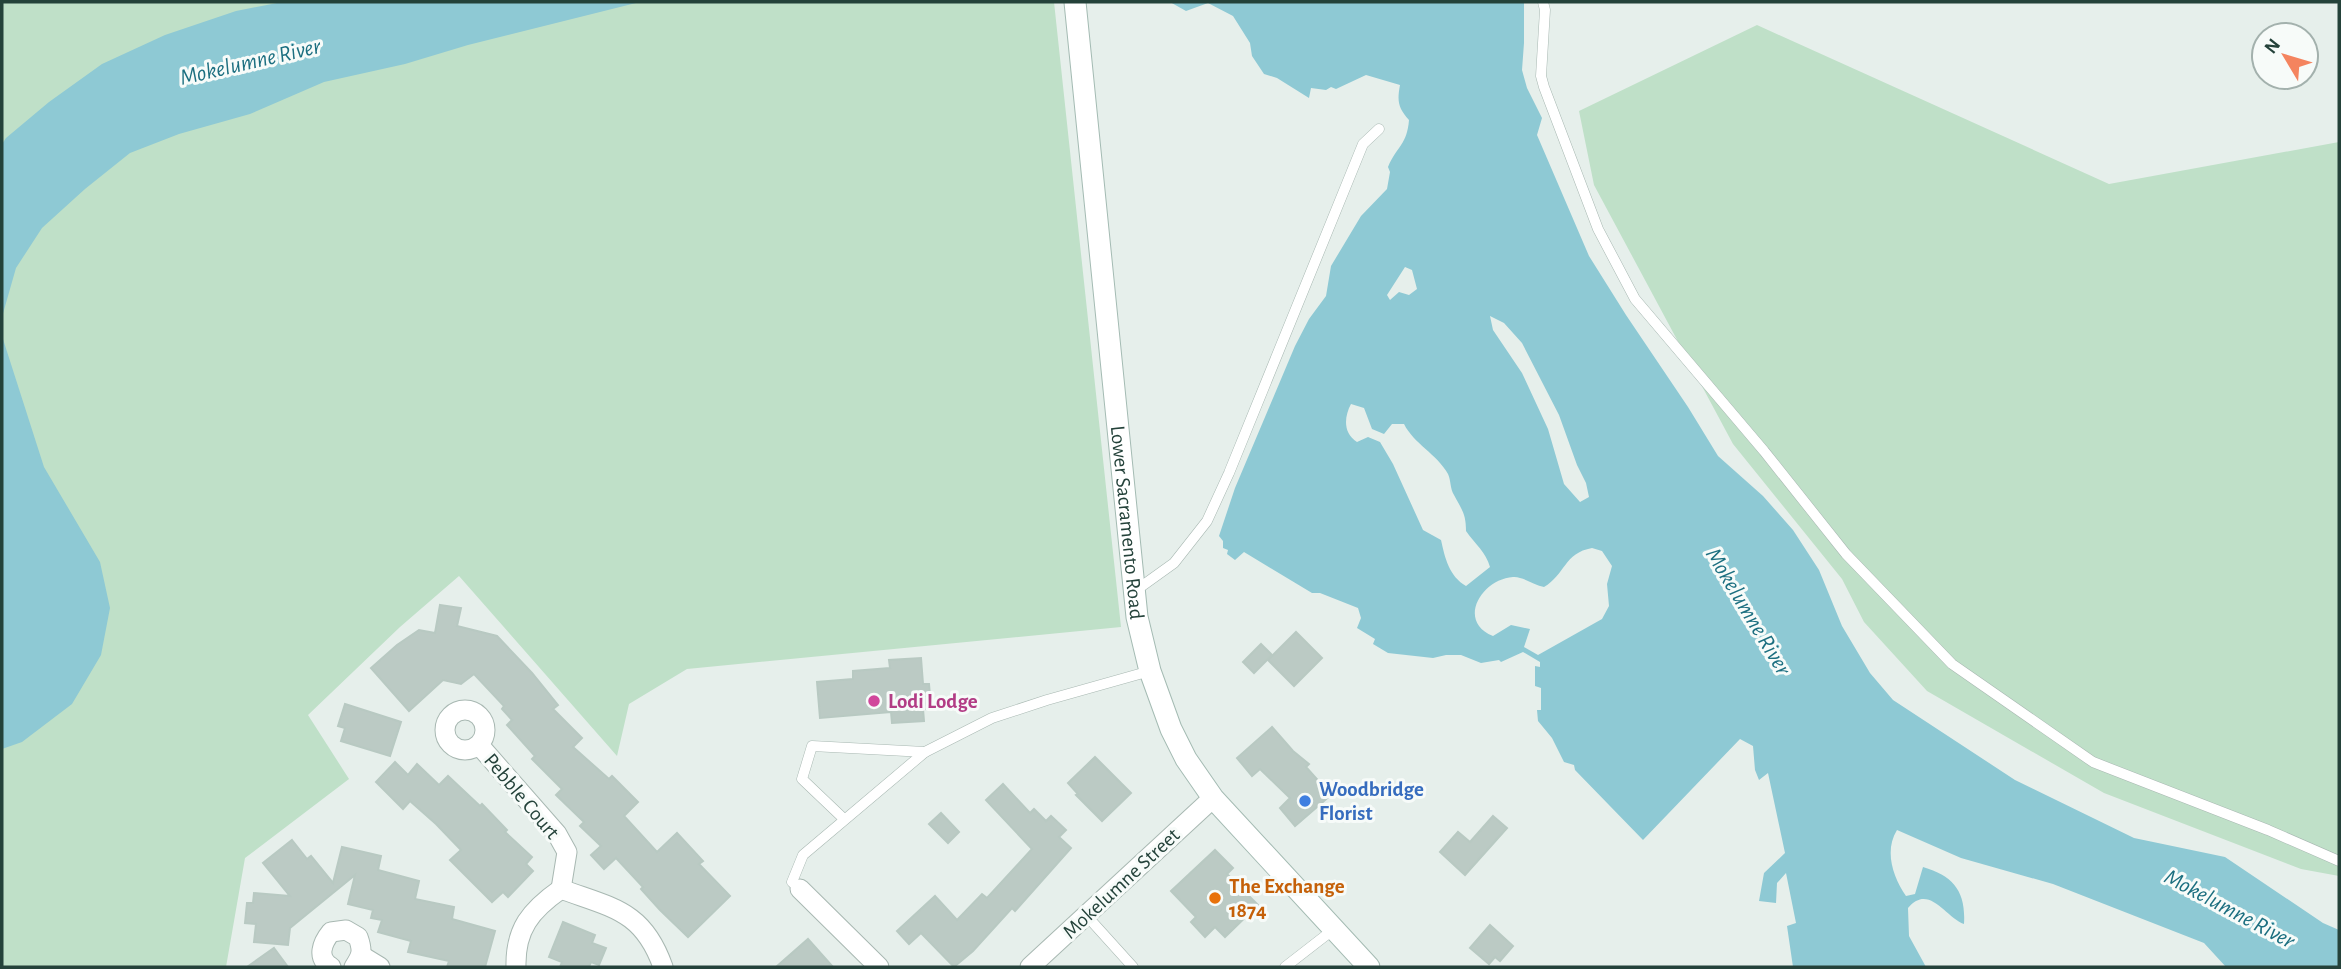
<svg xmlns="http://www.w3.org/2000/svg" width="2341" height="969" font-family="'Alegreya Sans',sans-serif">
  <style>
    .green { fill: #bfe0c8 }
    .water { fill: #8ec9d4; fill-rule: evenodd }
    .building { fill: #bbcac4; stroke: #b8c9c2; stroke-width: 2 }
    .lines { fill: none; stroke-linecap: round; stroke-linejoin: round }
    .lane-casing { stroke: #a8b8b2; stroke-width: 11 }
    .street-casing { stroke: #a8b8b2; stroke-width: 21 }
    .secondary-casing { stroke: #a4bbb3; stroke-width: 23 }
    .lane { stroke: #fff; stroke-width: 10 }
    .street { stroke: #fff; stroke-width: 19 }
    .secondary { stroke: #fff; stroke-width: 21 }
    .hotel-dot { fill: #d1479c; stroke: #f7fbf9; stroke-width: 2.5 }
    .shop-dot { fill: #3f7fe0; stroke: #f7fbf9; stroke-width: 2.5 }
    .food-dot { fill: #e8710a; stroke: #f7fbf9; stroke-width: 2.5 }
    .labels { text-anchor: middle; stroke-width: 6; stroke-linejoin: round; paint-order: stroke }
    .street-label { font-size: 21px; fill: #24423a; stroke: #f7fbf9 }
    .hotel-label { font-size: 21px; font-weight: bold; fill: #b23c85; stroke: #f7fbf9; text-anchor: start }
    .shop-label { font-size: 21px; font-weight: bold; fill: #366cbe; stroke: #f7fbf9; text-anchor: start }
    .food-label { font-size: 21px; font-weight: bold; fill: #c56008; stroke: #f7fbf9; text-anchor: start }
    .water-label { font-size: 23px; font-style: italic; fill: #1c6f80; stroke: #f7fbf9 }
  </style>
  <rect width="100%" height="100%" fill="#e6efeb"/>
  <!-- green -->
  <g class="green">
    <polygon points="2,2 1054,2 1121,627 687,669 629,704 617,756 459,576 400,627 308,715 349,779 245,858 226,967 2,967"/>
    <polygon points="1757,25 2109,184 2339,142 2339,876 2301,869 2104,793 1927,691 1864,622 1842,579 1733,444 1594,185 1579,111"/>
  </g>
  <!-- water -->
  <g class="water">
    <polygon points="282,2 640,2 468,45 405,64 324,82 250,114 179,134 130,153 85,189 42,228 16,268 2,317 2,144 6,138 49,102 102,64 165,35 236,11"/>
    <path d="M1170,2H1524V43L1522,70L1527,88L1542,118L1537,135L1589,256L1626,315L1688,407L1718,456L1763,496L1793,530L1819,570L1842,626L1870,673L1893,700L2015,780L2134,838L2225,857L2323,923L2339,930V967H2226L2204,943L2053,884L1961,858L1897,830C1884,851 1893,877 1906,896L1915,894L1923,867C1954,876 1966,892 1964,924C1945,917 1929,883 1908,908L1909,936L1926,967H1793L1787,926L1796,923L1786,873L1777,883L1776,903L1759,901L1764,873L1785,853L1768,773L1759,780L1755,770L1753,746L1740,739L1643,840L1575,770L1574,765L1564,762L1552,738L1538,721L1537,710H1541V688L1535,686V666L1540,667V662L1523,652L1501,662L1499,660L1481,663L1461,655H1446L1433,658L1388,653L1373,644L1375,639L1357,628L1361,618L1358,608L1320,593H1312L1244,552L1235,560L1227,554L1228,550L1223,548V541L1219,536L1235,488L1295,346L1309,319L1326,296L1331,266L1361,216L1387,189L1390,172L1388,167C1397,146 1407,145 1409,120C1398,108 1397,101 1400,85L1366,75L1336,89L1331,87L1326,90L1311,88L1309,98L1277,78L1264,74L1252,56L1250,43L1233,16L1208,3L1186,11ZM1405,267L1412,270L1417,289L1409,295L1399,292L1390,300L1387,295ZM1490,316L1504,323L1522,343L1559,415L1577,465L1586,483L1589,497L1580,502L1564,484L1548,429L1522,373L1493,330ZM1351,404L1364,408L1372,429L1384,434L1392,424H1404C1414,444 1437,454 1448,474C1451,480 1450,489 1454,495C1462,510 1466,514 1466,531C1475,544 1486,552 1490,567L1466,586C1449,576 1445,558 1441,540L1423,530L1393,464L1380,442L1368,437L1357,442C1343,433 1344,417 1351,404ZM1592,548L1602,551L1612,566L1607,584L1609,606L1602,619L1538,655L1524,647L1530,629L1511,625L1493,636C1456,621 1482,579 1513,577C1522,576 1534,585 1544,587C1565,575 1564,553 1592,548Z"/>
    <polygon points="2,336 44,467 100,562 110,608 101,655 72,704 22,742 2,749"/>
  </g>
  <!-- building -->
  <g class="building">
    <polygon points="440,605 461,608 457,626 497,636 532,673 558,705 553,709 582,738 573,747 609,779 612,776 638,802 624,816 657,852 677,833 703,861 699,864 730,896 688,937 660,910 641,889 643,887 616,858 604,869 591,855 601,846 580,826 584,822 556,795 562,789 532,759 535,756 507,725 512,720 502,709 504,706 474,674 461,684 443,680 409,711 371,668 397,645 419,630 435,633"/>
    <polygon points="1296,632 1322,658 1294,686 1268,660"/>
    <polygon points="1261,644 1272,655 1254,673 1243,662"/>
    <polygon points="921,658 923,684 929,684 931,708 923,709 924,721 892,723 891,712 820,718 817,682 853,679 853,671 890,668 889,660"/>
    <polygon points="345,704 401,722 390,756 341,741 345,728 338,726"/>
    <polygon points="1272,727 1293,751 1309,764 1306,767 1331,795 1295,826 1280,808 1290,798 1260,769 1252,776 1237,758"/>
    <polygon points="1095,757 1131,793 1102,821 1076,795 1078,794 1068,783"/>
    <polygon points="395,762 408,775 417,764 439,785 448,776 480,806 482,804 507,830 505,832 532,857 526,864 533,871 508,897 503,892 492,902 450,860 461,850 436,824 410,801 403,809 376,782"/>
    <polygon points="1003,784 1030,813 1034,809 1046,821 1051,816 1066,830 1059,837 1071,848 1015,911 1012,908 973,951 954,967 921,933 909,944 897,931 935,896 957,920 982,894 987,898 1032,849 986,800"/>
    <polygon points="941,813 959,832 948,843 929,824"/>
    <polygon points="1493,816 1507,828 1465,875 1440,852 1458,832 1470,842"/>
    <polygon points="292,840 307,859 311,856 333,883 342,847 381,856 378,870 419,881 415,899 454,907 452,919 495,931 485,967 447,967 449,961 408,952 411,941 378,932 382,920 371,918 373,910 348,904 355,875 290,928 288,945 254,942 256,924 245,923 247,903 253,903 254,893 290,896 263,863"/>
    <polygon points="1215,850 1233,868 1227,874 1258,905 1225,937 1215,927 1205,937 1191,922 1196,917 1171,891"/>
    <polygon points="563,922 595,935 592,943 606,948 599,965 591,962 589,967 560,967 562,962 549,957"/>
    <polygon points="1490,925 1513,946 1500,961 1495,957 1489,964 1470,948"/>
    <polygon points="808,939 833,967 776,967"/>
    <polygon points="274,948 288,967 247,967"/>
  </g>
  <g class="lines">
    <defs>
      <g id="lane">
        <polyline points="1543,2 1545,10 1541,76 1544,87 1598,229 1635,299 1764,451 1846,554 1952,664 2093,762 2268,830 2339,861"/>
        <polyline points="1135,591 1174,563 1207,521 1229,473 1363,144 1379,129"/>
        <polyline points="844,819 802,779 812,746 925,752 992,718 1047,700 1150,671"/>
        <polyline points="800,889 792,882 803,855 925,752"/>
        <polyline points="1086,915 1133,967"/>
        <polyline points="1285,967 1334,929"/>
      </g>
      <g id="street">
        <circle cx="465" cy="730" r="20"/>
        <polyline points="479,745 557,834 567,852 561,889"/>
        <path d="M561,889C612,908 643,910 663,967"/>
        <polyline points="800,889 879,967"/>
        <polyline points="362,956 380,967"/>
        <path d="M331,967C316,958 322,943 331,932L346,930L358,937C363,951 362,955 354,967"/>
        <path d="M516,967C515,929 531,910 561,889"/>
        <polyline points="1030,967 1213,798"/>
      </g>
      <g id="secondary">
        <path id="s1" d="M1075,2L1137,617L1150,671L1171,729L1186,759L1213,798L1369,967"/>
      </g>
    </defs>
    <!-- lane casing -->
    <use href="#lane" class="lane-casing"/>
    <!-- street casing -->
    <use href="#street" class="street-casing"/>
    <!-- secondary casing -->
    <use href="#secondary" class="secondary-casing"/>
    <!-- lane -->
    <use href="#lane" class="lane"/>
    <!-- street -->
    <use href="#street" class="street"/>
    <!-- secondary -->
    <use href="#secondary" class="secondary"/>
  </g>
  <!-- markers -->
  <circle class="hotel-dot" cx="874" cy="701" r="7"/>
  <circle class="shop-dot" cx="1305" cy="801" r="7"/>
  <circle class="food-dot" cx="1215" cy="898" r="7"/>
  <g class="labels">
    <!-- street labels -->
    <g class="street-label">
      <text dy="7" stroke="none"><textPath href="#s1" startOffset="523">Lower Sacramento Road</textPath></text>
      <text transform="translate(522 796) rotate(50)" y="7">Pebble Court</text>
      <text transform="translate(1121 883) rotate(-43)" y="7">Mokelumne Street</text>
    </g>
    <!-- hotel labels -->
    <g class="hotel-label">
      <text x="888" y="708">Lodi Lodge</text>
    </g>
    <!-- shop labels -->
    <g class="shop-label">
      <text x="1319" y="796">Woodbridge<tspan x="1319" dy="24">Florist</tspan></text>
    </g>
    <!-- food labels -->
    <g class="food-label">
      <text x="1229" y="893">The Exchange<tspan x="1229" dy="24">1874</tspan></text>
    </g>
    <!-- water labels -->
    <g class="water-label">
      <text transform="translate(250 61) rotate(-13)" y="8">Mokelumne River</text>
      <text transform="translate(1749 611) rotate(59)" y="8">Mokelumne River</text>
      <text transform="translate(2230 908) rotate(28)" y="8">Mokelumne River</text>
    </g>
  </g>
  <!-- border -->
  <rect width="2341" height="969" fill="none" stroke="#24423a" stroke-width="7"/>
  <!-- north arrow -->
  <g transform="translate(2285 56) rotate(308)"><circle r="33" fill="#f7fbf9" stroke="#a3b1ad" stroke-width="2"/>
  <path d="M0-5L12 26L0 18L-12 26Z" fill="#f4845f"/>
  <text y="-10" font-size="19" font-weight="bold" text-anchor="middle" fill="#24423a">N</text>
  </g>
</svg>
